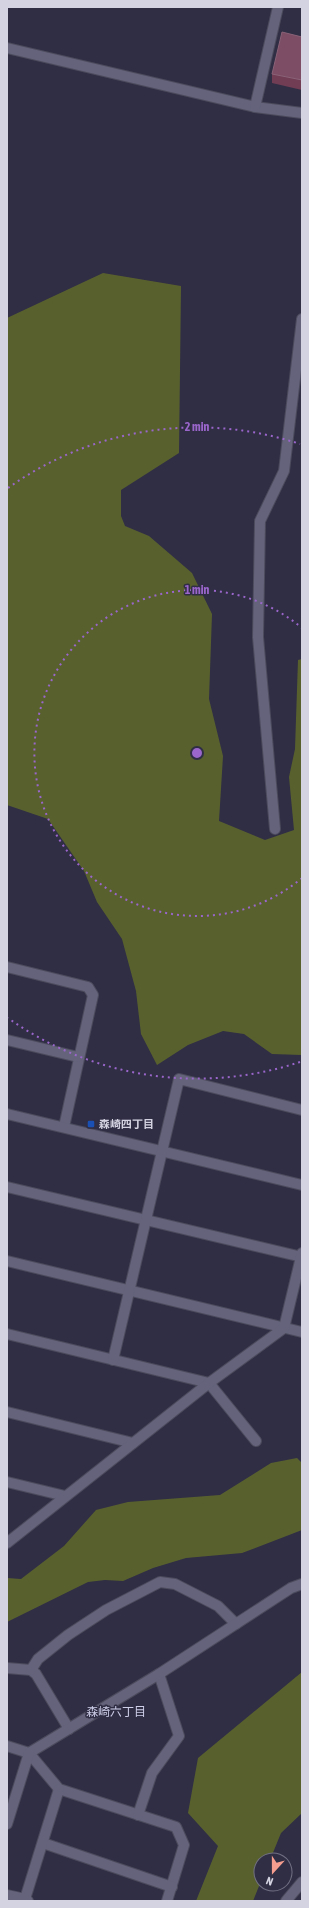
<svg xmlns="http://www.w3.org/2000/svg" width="309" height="1908" font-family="'Asap Condensed','Noto Sans JP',sans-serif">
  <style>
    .green { fill: #58612e }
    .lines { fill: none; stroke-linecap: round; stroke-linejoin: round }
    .minor-casing { stroke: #4c4b5d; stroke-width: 12 }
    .minor { stroke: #64637b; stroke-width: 10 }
    .wall { fill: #713d55 }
    .building { fill: #7c4d64; stroke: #8a6277 }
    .ring { fill: none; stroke: #9a66cb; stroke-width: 2; stroke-dasharray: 2 4 }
    .transit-dot { fill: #1a4fb4; stroke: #302e44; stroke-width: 1.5 }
    .labels { text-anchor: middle; stroke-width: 3; stroke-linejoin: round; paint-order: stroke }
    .poi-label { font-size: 11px; font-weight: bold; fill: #d3d3e1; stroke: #302e44; text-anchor: start }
    .neighbourhood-label { font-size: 12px; fill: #cecee9; stroke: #302e44 }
    .centre { fill: #9a66cb; stroke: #302e44; stroke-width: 2 }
    .ring-label { font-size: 12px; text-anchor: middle; font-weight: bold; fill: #9a66cb; stroke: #302e44; stroke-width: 3; stroke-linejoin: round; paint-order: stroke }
  </style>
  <rect width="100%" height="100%" fill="#302e44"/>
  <!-- green -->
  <g class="green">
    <polygon points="103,273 181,286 179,453 121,490 121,516 125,526 149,536 192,573 212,614 209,699 223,756 219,821 265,840 294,830 289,777 295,749 298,660 302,659 302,1055 272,1054 244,1034 223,1031 188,1045 157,1065 141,1034 136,991 122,939 97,902 84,871 48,819 7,805 7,318"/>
    <polygon points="297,1458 302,1463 302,1530 242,1553 186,1558 153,1568 123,1581 105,1580 88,1582 7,1622 7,1578 21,1579 64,1546 96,1510 128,1502 220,1495 271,1463"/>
    <polygon points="302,1672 302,1813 281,1833 270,1860 261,1860 261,1881 253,1901 196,1901 218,1846 188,1813 198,1758"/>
  </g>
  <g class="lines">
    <defs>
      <g id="minor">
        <polyline points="7,48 255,107 302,113"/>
        <polyline points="255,107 278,7"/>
        <polyline points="275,829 258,637 260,521 284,471 302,319"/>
        <polyline points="7,967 88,987 93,995 64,1127"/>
        <polyline points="7,1040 78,1057"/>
        <polyline points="7,1114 302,1185"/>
        <polyline points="7,1187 302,1257"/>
        <polyline points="7,1261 302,1332"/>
        <polyline points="7,1334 209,1383 256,1441"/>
        <polyline points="113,1360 179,1079 302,1110"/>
        <polyline points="7,1412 133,1443"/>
        <polyline points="7,1482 65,1496"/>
        <polyline points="7,1543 209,1383 284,1328 302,1253"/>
        <polyline points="7,1668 31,1670 36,1674 69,1729"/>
        <polyline points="31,1670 38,1659 68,1635 106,1610 160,1582 175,1584 218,1606 236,1624"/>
        <polyline points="7,1746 29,1753 59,1789 176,1827 184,1845 167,1901"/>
        <polyline points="138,1815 152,1773 179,1736 159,1674"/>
        <polyline points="7,1824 29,1753 159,1674 291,1588 302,1584"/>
        <polyline points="43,1843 172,1887"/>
        <polyline points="7,1895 25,1899"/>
        <polyline points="28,1901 25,1899 59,1789"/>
        <polyline points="286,1901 302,1882"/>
      </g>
    </defs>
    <!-- minor casing -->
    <use href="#minor" class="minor-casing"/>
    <!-- minor -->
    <use href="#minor" class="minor"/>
  </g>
  <!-- wall -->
  <polygon class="wall" points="302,37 302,90 272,83 272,74"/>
  <!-- building -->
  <polygon class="building" points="282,32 302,37 302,80 272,74"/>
  <!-- distance rings -->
  <g class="ring">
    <path d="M302 878A163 163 0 1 1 302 628"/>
    <path d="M300 1062A326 326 0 0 1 8 1018M8 488A326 326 0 0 1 300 444"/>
  </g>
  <!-- markers -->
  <rect class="transit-dot" x="87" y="1120" width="8" height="8" rx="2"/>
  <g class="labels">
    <!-- poi labels -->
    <g class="poi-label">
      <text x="99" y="1128">森崎四丁目</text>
    </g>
    <!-- neighbourhood labels -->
    <g class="neighbourhood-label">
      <text x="116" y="1716">森崎六丁目</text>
    </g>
  </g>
  <circle cx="197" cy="753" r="6" class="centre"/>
  <g class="ring-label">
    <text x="197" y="431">2 min</text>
    <text x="197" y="594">1 min</text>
  </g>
  <!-- border -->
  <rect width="309" height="1908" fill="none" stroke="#d3d3e1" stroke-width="16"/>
  <!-- north arrow -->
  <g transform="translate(273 1872) rotate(201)"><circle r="19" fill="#302e44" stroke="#717083"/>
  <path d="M0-3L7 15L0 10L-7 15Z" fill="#f59d8e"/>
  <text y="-6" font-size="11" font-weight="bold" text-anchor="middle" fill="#d3d3e1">N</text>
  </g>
</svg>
